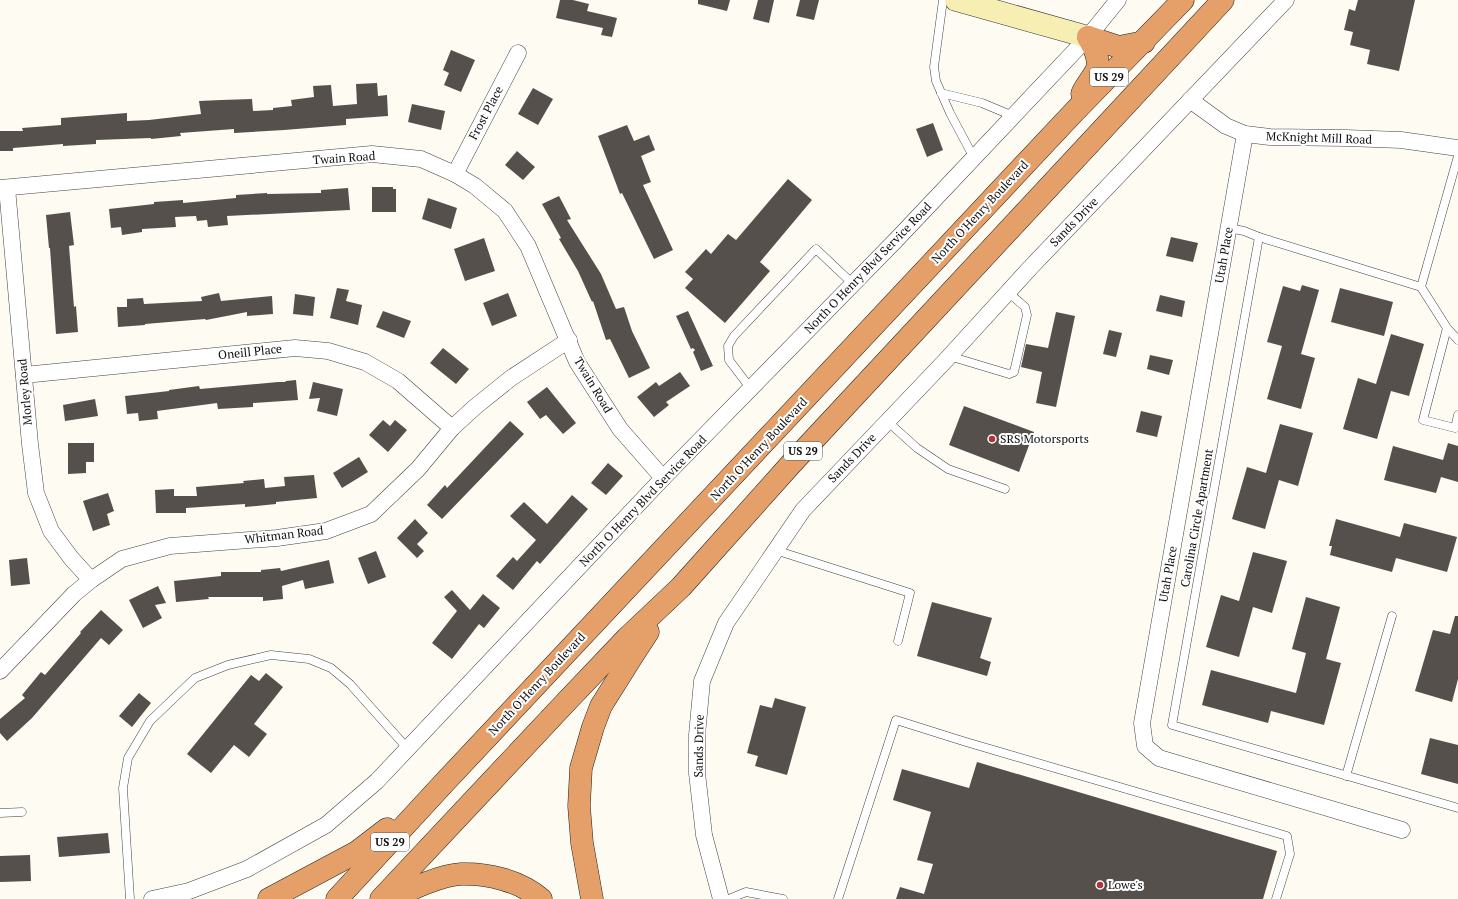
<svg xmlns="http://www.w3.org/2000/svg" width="1458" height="899" font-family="'PT Serif',serif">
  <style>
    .building { fill: #56504c }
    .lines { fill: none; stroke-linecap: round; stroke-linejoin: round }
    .lane-casing { stroke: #424242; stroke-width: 9 }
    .street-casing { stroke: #424242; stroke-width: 17 }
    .secondary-casing { stroke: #313131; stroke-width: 23 }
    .highway-casing { stroke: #202020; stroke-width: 23 }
    .lane { stroke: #fff; stroke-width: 8 }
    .street { stroke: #fff; stroke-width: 16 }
    .secondary { stroke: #f7eeb3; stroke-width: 22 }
    .highway { stroke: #e59f68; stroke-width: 22 }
    .poi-dot { fill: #b1343c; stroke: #fff; stroke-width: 1.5 }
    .labels { text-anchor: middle; stroke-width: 4; stroke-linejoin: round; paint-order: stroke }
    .shield { fill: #fff; stroke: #575757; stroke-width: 1 }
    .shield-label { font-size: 11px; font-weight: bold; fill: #0f0f0f }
    .street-label { font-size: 12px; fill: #0f0f0f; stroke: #fff }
    .poi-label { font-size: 12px; fill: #0f0f0f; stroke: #fff; text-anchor: start }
  </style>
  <rect width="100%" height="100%" fill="#fefbf2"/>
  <!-- building -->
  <g class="building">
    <polygon points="560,0 573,0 589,4 587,11 617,18 612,37 601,35 603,28 556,18"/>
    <polygon points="698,0 730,0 727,11 698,4"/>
    <polygon points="758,0 774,0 769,23 753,19"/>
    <polygon points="800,0 819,0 814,20 796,16"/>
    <polygon points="1358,0 1415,0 1399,71 1367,64 1370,50 1350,45 1353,32 1344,30 1349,9 1355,11"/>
    <polygon points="451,50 475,60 461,92 444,85 449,73 443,70"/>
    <polygon points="377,83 378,96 387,95 388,116 346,119 346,125 284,130 234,133 234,129 180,133 181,136 151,139 151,138 96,140 96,144 63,146 63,144 13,148 13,151 0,151 0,131 23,131 22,128 61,125 61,118 127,113 127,121 149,120 201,114 199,101 221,100 252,99 253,111 273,110 273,108 292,106 291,100 314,97 313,86 331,85 333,106 357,104 356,84"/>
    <polygon points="533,88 553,99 538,125 518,114"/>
    <polygon points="412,104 445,111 441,130 408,122"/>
    <polygon points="933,123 943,150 927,157 916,129"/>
    <polygon points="627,125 634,141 649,135 655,150 641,156 651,182 643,185 673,250 654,259 622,193 620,194 598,136"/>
    <polygon points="517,151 535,167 523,180 505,165"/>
    <polygon points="788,179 812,200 760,262 770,271 725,323 685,288 693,279 685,272 706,249 711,254 728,234 736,240"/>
    <polygon points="372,187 393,187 393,189 396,189 396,212 372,212"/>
    <polygon points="348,188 350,210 227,216 228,225 208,227 207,220 197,221 196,216 175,217 176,227 142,229 142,232 122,235 121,227 111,228 109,209 154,204 154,202 183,200 183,203 236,198 236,195 267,193 267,194 321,193 321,190"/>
    <polygon points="559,196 571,219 567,220 601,274 616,309 624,307 632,331 650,368 629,378 610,339 606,340 593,301 592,302 578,271 559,239 561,238 542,204"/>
    <polygon points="428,198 457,208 451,229 422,219"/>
    <polygon points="70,212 74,245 69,246 74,307 76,306 78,332 56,334 50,248 49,248 46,215"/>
    <polygon points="1171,237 1198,243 1193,262 1166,256"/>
    <polygon points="484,238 495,271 465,281 454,249"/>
    <polygon points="1302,285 1319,290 1301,354 1315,358 1301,409 1267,399 1282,346 1267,342 1283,286 1300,291"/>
    <polygon points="337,288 349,290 346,301 362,305 358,325 330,318"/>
    <polygon points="1340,288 1393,302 1384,336 1331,322"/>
    <polygon points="219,293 221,301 272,296 273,314 247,316 247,312 206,320 205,319 145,324 145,325 118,327 117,307 127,307 127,299 143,298 144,304 202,301 201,297"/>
    <polygon points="508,293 517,316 492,326 483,303"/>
    <polygon points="295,294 315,297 313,316 293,314"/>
    <polygon points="1160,295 1185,301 1182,317 1156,311"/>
    <polygon points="383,311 411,321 404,338 376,327"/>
    <polygon points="688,311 713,366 701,371 693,352 695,350 693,348 691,349 676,316"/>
    <polygon points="1056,312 1075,316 1056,407 1036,403 1042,372 1021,367 1026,344 1048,348"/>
    <polygon points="1109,330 1122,333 1116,357 1103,354"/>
    <polygon points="1391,334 1424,344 1409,396 1391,391 1377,439 1343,429 1358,378 1376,384"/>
    <polygon points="443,348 469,369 456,384 430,363"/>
    <polygon points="1150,355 1173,360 1169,375 1147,369"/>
    <polygon points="680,372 690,386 666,402 669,405 654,417 637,397 656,382 659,386"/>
    <polygon points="296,380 298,400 253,403 253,407 218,409 217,403 157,411 158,419 139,421 138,413 127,414 125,396 169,391 169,390 199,386 200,389 278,382 285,382 286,381"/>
    <polygon points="313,382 343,389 337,416 317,411 320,398 309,399"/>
    <polygon points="547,387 576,423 563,434 546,415 540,419 527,402"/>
    <polygon points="95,399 98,416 65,421 63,405"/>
    <polygon points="964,406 1034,432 1019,472 949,445"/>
    <polygon points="1141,411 1162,416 1157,437 1136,432"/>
    <polygon points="383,420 390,426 395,420 407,430 388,452 369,435"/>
    <polygon points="510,421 524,434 442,519 427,505 445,485 447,488"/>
    <polygon points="1280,424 1313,433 1298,486 1279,480 1265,529 1232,519 1247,467 1266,473"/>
    <polygon points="68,443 94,443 94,462 86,462 86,473 68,474"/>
    <polygon points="1448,443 1458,446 1458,482 1441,477 1436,493 1384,480 1393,446 1443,460"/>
    <polygon points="359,457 368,472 342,488 333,473"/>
    <polygon points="608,463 623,476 606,495 591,483"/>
    <polygon points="314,475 317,498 276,502 276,504 245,507 245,504 186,508 186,513 156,513 155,490 174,489 174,496 197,496 196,487 244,483 243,481 264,479 265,488 285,486 284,477"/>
    <polygon points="108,493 114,511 107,514 110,525 93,531 83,501"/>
    <polygon points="572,495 588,509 540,564 537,561 513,590 496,576 513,557 517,561 536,540 510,516 524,502 547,524"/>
    <polygon points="415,519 428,533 417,544 424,551 417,558 397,538"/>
    <polygon points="1336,519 1400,537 1404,523 1457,537 1447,572 1396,558 1392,572 1330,555 1332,546 1329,546"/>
    <polygon points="376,551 386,577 368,584 358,558"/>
    <polygon points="1253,552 1287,561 1272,613 1253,607 1239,657 1206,647 1221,595 1239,601"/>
    <polygon points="27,558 30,584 11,586 9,560"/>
    <polygon points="329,560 334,583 305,589 303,580 282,586 283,599 263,601 263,597 208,597 209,599 176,602 174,581 221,576 221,572 261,572 261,570 280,568 281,571"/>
    <polygon points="158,586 166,603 155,605 162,618 143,628 129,600"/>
    <polygon points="452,590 470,610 483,594 500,608 484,628 479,624 452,659 432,643 457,611 444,597"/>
    <polygon points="1306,597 1340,607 1326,659 1341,663 1324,725 1271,711 1268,723 1202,705 1211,670 1296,693 1306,653 1292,649"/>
    <polygon points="932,602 992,618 980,658 991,662 987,676 917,656"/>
    <polygon points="101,610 123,630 109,645 101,638 32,718 7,741 0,733 0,719 25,698 22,695 41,672 45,675 81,633 80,632"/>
    <polygon points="1455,616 1458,616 1458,679 1452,702 1415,691 1433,630 1450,634"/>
    <polygon points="266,673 283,687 254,724 267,734 249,757 234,745 211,773 187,754 251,675 259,681"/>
    <polygon points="139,693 151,703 132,727 119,716"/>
    <polygon points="775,698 806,707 787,775 755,766 758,756 747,753 760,705 772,708"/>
    <polygon points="1430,738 1458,745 1458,784 1421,774"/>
    <polygon points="977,762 1277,851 1263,899 896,899 900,887 924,894 933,864 917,860 931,812 893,800 902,769 969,788"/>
    <polygon points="108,833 110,853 59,857 57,837"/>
    <polygon points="30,855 31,881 0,882 0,856"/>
  </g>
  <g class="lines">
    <defs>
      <g id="lane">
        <polyline points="943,0 934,67 936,81 950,113 974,158"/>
        <polyline points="941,93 982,103 1013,116"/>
        <polyline points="1229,228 1244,231 1259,237"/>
        <polyline points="1421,287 1458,156"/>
        <polyline points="1447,328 1423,420 1455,428 1458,415"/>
        <polyline points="1458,340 1447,328 1421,287 1259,237 1172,725 1458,808"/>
        <polyline points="949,356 1009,374 1014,372 1027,315 1025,307 1008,292"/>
        <polyline points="751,389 729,360 728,346 734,336 816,249 853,284"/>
        <polyline points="887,421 917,448 948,469 1005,489"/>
        <polyline points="775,550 910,593 898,641"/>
        <polyline points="1346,776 1392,616"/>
        <polyline points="0,813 22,812"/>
        <polyline points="130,899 123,788 128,758 150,721 195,678 228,665 271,655 309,659 331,668 350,684 408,749"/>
        <polyline points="729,899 746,892 783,899"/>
        <polyline points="838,899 896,720 966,742 1287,836 1290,854 1276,899"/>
      </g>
      <g id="street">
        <polyline points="1190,100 1226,126 1245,134 1270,137 1346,138 1401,140 1458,148"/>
        <polyline points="1245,134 1142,723 1145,746 1159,758 1402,830"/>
        <polyline points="455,174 518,53"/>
        <polyline points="0,188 372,154 421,159 455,174 475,186 505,211 528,246 577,362 620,429 663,478"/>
        <polyline points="7,188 30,444 36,493 51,531 71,558 91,580"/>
        <polyline points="24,375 295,348 328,351 365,362 398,381 452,428"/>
        <polyline points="0,671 74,594 91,580 122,559 170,546 277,538 326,531 371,514 418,469 452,428 475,407 511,378 569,340"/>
        <polyline points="152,899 189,891 247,869 326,825 377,781 663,478 897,239 1088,37 1118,0"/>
        <polyline points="721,899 704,835 697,773 697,735 702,681 726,623 803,510 946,360 1030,268 1286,0"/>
      </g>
      <polyline id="secondary" points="956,0 1088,37"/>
      <g id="highway">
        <polyline points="1088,37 1119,47 1144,42"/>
        <path d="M1082,94C1085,86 1092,79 1096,71C1101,60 1094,47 1088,37"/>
        <polyline points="269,899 357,852 387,829"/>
        <polyline points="337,899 443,784 1074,112 1183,0"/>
        <polyline points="381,899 567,701 627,638 681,587 791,464 1223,0"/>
        <path d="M395,899C410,888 443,875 461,874C488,873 520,881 541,899"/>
        <polyline points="592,899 582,843 579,806 581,768 593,727 601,706 633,655 648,632"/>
      </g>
    </defs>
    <!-- lane casing -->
    <use href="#lane" class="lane-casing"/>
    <!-- street casing -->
    <use href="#street" class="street-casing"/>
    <!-- secondary casing -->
    <use href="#secondary" class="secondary-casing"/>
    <!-- highway casing -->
    <use href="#highway" class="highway-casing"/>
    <!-- lane -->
    <use href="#lane" class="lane"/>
    <!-- street -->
    <use href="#street" class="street"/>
    <!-- secondary -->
    <use href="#secondary" class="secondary"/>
    <!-- highway -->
    <use href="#highway" class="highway"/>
  </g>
  <!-- markers -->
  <g class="poi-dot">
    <circle cx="992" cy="439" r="4"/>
    <circle cx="1100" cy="885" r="4"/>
  </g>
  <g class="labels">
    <!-- shield labels -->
    <g class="shield">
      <rect x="1090" y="68" width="38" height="18" rx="3"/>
      <rect x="784" y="442" width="38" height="18" rx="3"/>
      <rect x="371" y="833" width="38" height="18" rx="3"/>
    </g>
    <g class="shield-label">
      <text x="1109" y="81">US 29</text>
      <text x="803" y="455">US 29</text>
      <text x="390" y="846">US 29</text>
    </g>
    <!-- street labels -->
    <g class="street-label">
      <text transform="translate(486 113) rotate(-62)" y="4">Frost Place</text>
      <text transform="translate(1319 138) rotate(2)" y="4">McKnight Mill Road</text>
      <text transform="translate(344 158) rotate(-4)" y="4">Twain Road</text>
      <text transform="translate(980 212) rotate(-47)" y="4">North O'Henry Boulevard</text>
      <text transform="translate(1074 222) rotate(-46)" y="4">Sands Drive</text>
      <text transform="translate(1224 255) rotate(-80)" y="4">Utah Place</text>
      <text transform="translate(868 268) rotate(-46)" y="4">North O Henry Blvd Service Road</text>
      <text transform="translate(250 352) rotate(-6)" y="4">Oneill Place</text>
      <text transform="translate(593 385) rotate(59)" y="4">Twain Road</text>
      <text transform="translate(25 392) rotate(-95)" y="4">Morley Road</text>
      <text transform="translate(759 449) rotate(-47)" y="4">North O'Henry Boulevard</text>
      <text transform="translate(852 458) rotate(-46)" y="4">Sands Drive</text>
      <text transform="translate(643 501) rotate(-46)" y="4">North O Henry Blvd Service Road</text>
      <text transform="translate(1197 518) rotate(-80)" y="4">Carolina Circle Apartment</text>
      <text transform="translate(284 535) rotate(-7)" y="4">Whitman Road</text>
      <text transform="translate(1168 574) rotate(-80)" y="4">Utah Place</text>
      <text transform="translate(537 684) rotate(-47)" y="4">North O'Henry Boulevard</text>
      <text transform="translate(699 746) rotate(-89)" y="4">Sands Drive</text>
    </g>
    <!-- poi labels -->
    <g class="poi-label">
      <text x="1000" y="443">SRS Motorsports</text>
      <text x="1108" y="889">Lowe's</text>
    </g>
  </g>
</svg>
